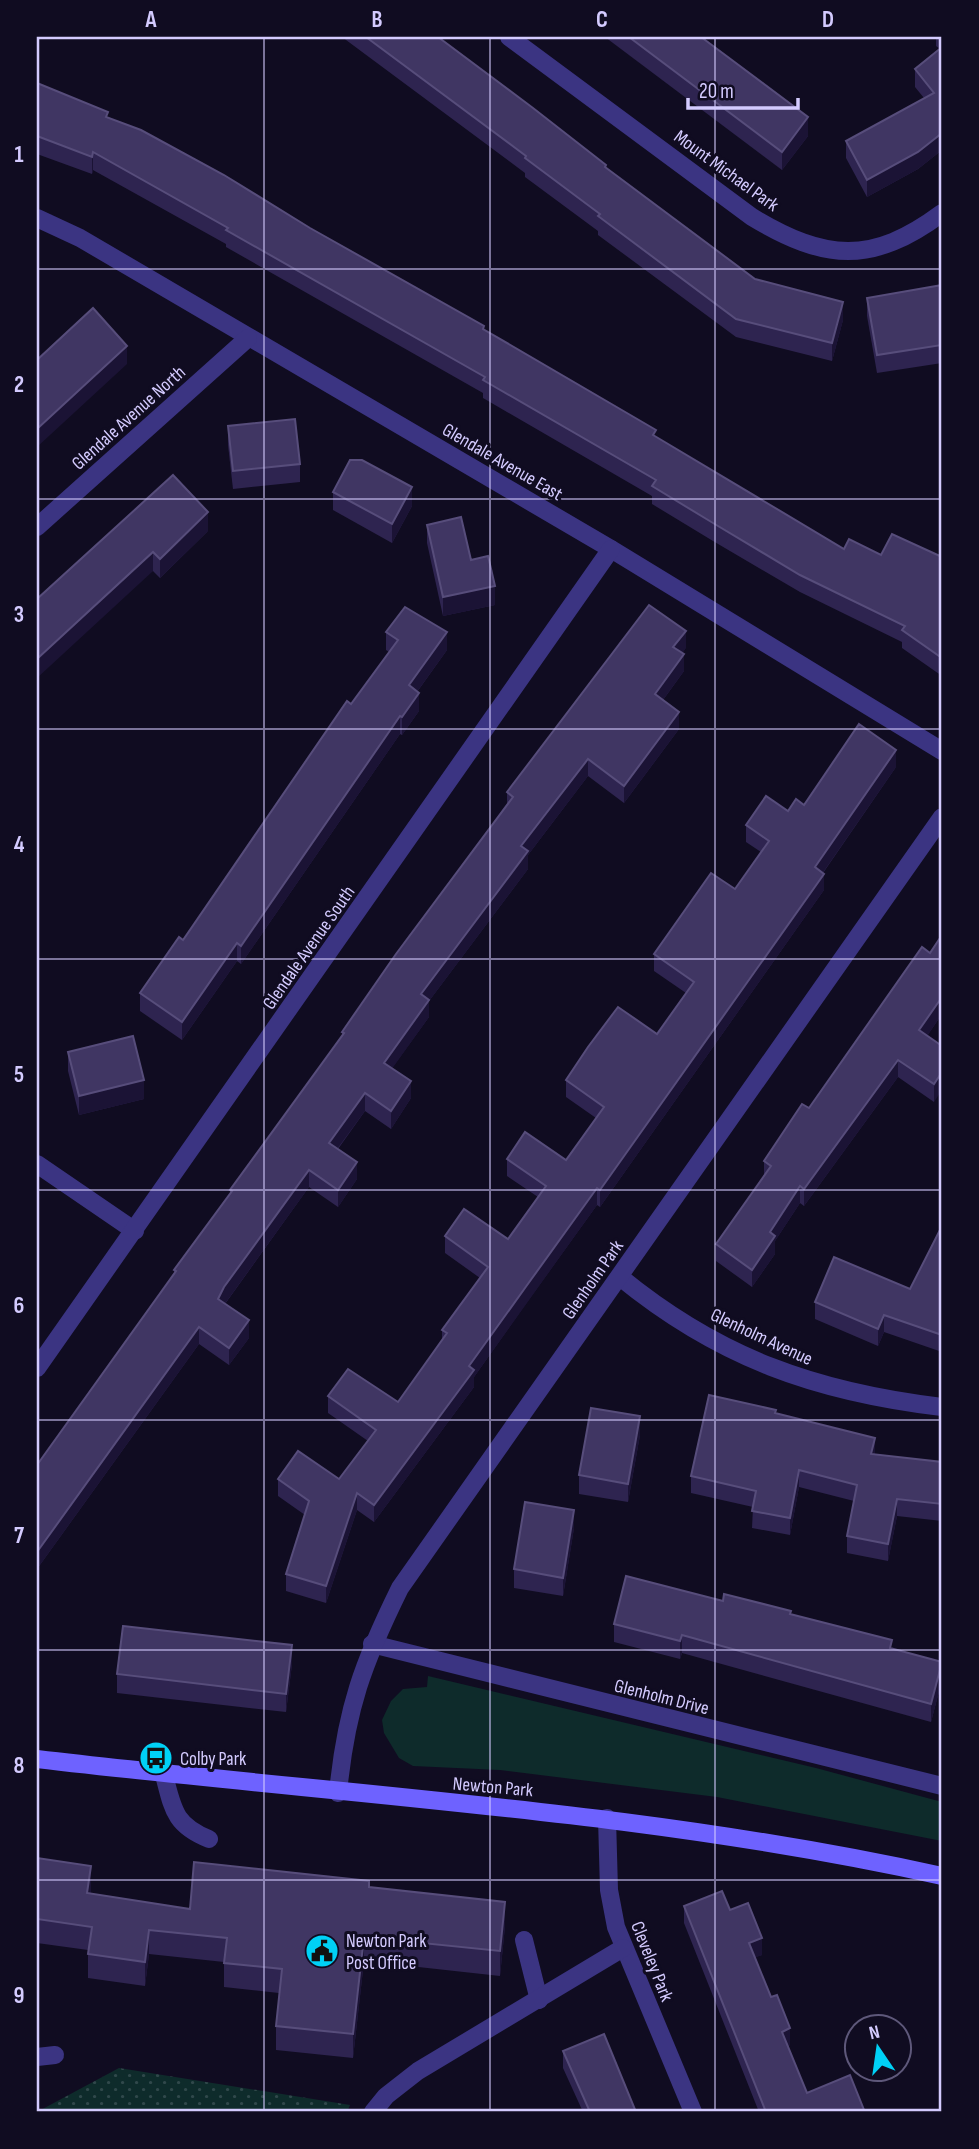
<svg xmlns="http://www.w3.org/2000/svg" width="979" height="2149" font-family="'Sofia Sans Condensed',sans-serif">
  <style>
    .grass { fill: #0e2b2b }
    .park { fill: url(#park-dots) }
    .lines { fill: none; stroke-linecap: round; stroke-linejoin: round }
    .lane { stroke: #3b3482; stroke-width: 18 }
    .street { stroke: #3b3482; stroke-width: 18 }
    .secondary { stroke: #6e62ff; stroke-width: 18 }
    .wall { fill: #2e2450 }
    .shaded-wall { fill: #1b1335 }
    .building { fill: #403663; stroke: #574d7b; stroke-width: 2 }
    .grid { fill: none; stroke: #d4cbff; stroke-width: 2; stroke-opacity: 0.55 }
    .labels { text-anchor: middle; stroke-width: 6; stroke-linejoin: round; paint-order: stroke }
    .street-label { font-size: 19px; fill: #d4cbff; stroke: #100c21 }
    .poi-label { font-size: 19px; fill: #d4cbff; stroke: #100c21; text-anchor: start }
    .neatline { fill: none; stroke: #d4cbff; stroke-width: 2.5 }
    .grid-label { font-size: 23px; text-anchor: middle; font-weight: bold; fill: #d4cbff }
  </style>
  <defs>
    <pattern id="park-dots" width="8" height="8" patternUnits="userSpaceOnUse" patternTransform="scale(1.75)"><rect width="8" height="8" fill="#0e2b2b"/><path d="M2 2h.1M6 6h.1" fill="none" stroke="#30484b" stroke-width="1.8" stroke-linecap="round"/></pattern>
  </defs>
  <rect width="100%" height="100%" fill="#100c21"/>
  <!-- grass -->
  <polygon class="grass" points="428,1676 816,1768 942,1802 942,1841 717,1797 500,1770 413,1766 399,1758 384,1733 382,1720 391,1701 403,1689 427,1687"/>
  <!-- park -->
  <polygon class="park" points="119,2068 350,2105 347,2112 37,2112"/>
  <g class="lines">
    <!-- lane -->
    <g class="lane">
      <path d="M164,1775C173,1809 174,1825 209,1839"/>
      <polyline points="524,1940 539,2000"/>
      <polyline points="37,2057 55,2055"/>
    </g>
    <!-- street -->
    <g class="street">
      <path d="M509,37L752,217C825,261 872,265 942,213"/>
      <polyline points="37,218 80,238 611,549 942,751"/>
      <polyline points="37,527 248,338"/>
      <polyline points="37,1164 135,1231"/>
      <path d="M620,1277C719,1358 816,1392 942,1407"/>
      <polyline points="37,1368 611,549"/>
      <polyline points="372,1644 942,1786"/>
      <path d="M338,1793C346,1709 363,1663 400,1588L942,817"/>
      <polyline points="607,1818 609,1890 616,1927 693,2112"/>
      <polyline points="373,2112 386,2096 418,2071 623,1948"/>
    </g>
    <!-- secondary -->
    <path class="secondary" d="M37,1759C339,1795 644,1810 942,1876"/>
  </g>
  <!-- wall -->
  <g class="wall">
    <polygon points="342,37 438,37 606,168 755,279 843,320 832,361 736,337 598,235 598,231 525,177 525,173"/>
    <polygon points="605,37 701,37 808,136 782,170"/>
    <polygon points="936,37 942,37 942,150 918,169 867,197 846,158 846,141 924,98 915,87 915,69 940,49 936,46"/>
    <polygon points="37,83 108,118 310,228 484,330 656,437 844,549 881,555 942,557 942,676 902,648 902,642 800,592 713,541 652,504 652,496 483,398 483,393 226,247 226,244 93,170 92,174 37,154"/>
    <polygon points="942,285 942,363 877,373 867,316 867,298"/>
    <polygon points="228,426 300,464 300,482 233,489 228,445"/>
    <polygon points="333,492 412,506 392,543 333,510"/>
    <polygon points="427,525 471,560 495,605 443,616 427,543"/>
    <polygon points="208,531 160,578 153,571 37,599"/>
    <polygon points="386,632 447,650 417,692 419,711 402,735 400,734 241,964 237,961 182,1040 140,1011 140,993 183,940 389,652 386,650"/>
    <polygon points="686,648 682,653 684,671 663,700 679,729 624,803 588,776 528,855 528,869 429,1001 429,1017 392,1068 411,1098 391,1129 365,1111 338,1149 357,1179 338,1207 309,1187 225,1304 249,1338 229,1365 199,1344 37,1569 37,1465 174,1274 174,1270 230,1194 230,1190 342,1036 342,1032 507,806 507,792"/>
    <polygon points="896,767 823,873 824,890 600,1207 597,1205 525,1305 474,1377 474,1387 374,1522 357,1510 326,1603 286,1591 286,1574 305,1515 278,1496 278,1479 339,1479 368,1441 328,1413 328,1396 398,1402 442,1340 442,1330 480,1278 445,1253 445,1236 508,1239 538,1197 507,1176 507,1159 566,1160 596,1118 566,1097 566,1080 657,1034 686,993 654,971 654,954 735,889 761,852 746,842 746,825 804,805"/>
    <polygon points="942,935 942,1014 927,1036 942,1046 934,1102 898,1077 804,1206 800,1203 775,1241 775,1254 752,1287 716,1261 716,1244 764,1176 764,1161 809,1108 930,953"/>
    <polygon points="68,1052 144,1099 79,1115 68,1071"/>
    <polygon points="942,1115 942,1135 941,1134 941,1117"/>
    <polygon points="942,1226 942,1352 884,1332 878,1346 815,1319 815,1302 910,1289"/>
    <polygon points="776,1413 875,1455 942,1462 942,1521 897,1516 888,1561 847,1553 847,1536 854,1501 799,1487 790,1535 752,1528 753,1507 691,1493 691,1476"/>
    <polygon points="640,1435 628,1502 579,1494 579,1475"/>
    <polygon points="574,1528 563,1596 514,1588 514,1569"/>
    <polygon points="723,1601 791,1614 892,1649 942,1680 931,1722 682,1653 680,1659 614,1642 614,1624"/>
    <polygon points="292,1664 286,1712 117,1693 117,1674"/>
    <polygon points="37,1858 91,1890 90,1894 190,1909 369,1887 505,1926 500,1976 364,1961 353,2058 276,2050 276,2026 279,1993 224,1987 224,1962 149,1954 145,1986 88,1978 88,1950 37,1943"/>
    <polygon points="684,1906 730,1910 762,1955 755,1957 790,2045 788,2046 807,2093 864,2112 759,2112 684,1923"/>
    <polygon points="563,2051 636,2112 583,2112 563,2068"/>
  </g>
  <!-- shaded-wall -->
  <g class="shaded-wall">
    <polygon points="808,117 808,136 782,170 782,152"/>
    <polygon points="942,133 942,150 918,169 867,197 867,180"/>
    <polygon points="93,152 93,170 92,174 92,157"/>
    <polygon points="843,302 843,320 832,361 832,343"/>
    <polygon points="127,346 127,364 37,447 37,429"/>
    <polygon points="412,487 412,506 392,543 392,524"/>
    <polygon points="208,512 208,531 160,578 160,559"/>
    <polygon points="153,552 153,571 37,678 37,659"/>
    <polygon points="495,586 495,605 443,616 443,597"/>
    <polygon points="686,631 686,648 673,664 673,647"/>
    <polygon points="447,632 447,650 409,703 409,685"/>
    <polygon points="684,654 684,671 655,711 655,694"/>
    <polygon points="419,693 419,711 402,735 402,717"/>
    <polygon points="679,712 679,729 624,803 624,786"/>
    <polygon points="400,716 400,734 241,964 241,946"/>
    <polygon points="896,750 896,767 815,884 815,867"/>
    <polygon points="588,759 588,776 528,855 528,869 429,1001 429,1017 384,1080 384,1063 421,994 521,846"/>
    <polygon points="824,874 824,890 600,1207 600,1190"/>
    <polygon points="237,943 237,961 182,1040 182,1022"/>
    <polygon points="942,997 942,1014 919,1048 919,1030"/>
    <polygon points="898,1060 898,1077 804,1206 804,1189"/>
    <polygon points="942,1072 942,1090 934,1102 934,1084"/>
    <polygon points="144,1080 144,1099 79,1115 79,1096"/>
    <polygon points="411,1081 411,1098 391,1129 391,1111"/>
    <polygon points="365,1093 365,1111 329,1160 329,1143"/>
    <polygon points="357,1162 357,1179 338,1207 338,1190"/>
    <polygon points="309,1170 309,1187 224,1305 218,1299 224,1287"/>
    <polygon points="800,1186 800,1203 775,1241 775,1254 752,1287 752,1270 770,1232"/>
    <polygon points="597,1188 597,1205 474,1377 474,1387 374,1522 374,1505 469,1366"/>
    <polygon points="884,1315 884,1332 878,1346 878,1329"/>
    <polygon points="249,1320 249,1338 229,1365 229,1348"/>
    <polygon points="199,1327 199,1344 37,1569 37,1552"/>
    <polygon points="640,1416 640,1435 628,1502 628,1484"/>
    <polygon points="875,1438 875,1455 871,1454"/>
    <polygon points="799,1470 799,1487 790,1535 790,1518"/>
    <polygon points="357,1493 357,1510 326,1603 326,1586"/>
    <polygon points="897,1499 897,1516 888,1561 888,1544"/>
    <polygon points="574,1510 574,1528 563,1596 563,1578"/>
    <polygon points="682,1635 682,1653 680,1659 680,1641"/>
    <polygon points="292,1645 292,1664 286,1712 286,1694"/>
    <polygon points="942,1662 942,1680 931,1722 931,1704"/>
    <polygon points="91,1866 91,1890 87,1917 87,1893"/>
    <polygon points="505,1902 505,1926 500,1976 500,1951"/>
    <polygon points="149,1930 149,1954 145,1986 145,1962"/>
    <polygon points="364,1937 364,1961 353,2058 353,2034"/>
    <polygon points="762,1938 762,1955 749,1960 749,1943"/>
    <polygon points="790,2028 790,2045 782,2049 782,2032"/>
  </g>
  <!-- building -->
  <g class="building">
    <polygon points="366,37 438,37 533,108 606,165 605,167 755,279 843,302 832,343 736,319 598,216 600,214 525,158 526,156"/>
    <polygon points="629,37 701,37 808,117 782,152"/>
    <polygon points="942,47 942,133 918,152 867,180 846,141 934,93 915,69"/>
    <polygon points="37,83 108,112 106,117 141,130 224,175 310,228 484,326 483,329 656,430 653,435 844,549 849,539 881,555 892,534 942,557 942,658 902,630 905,626 800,575 713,523 652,486 656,480 483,380 485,377 226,230 228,228 93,152 92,157 37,136"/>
    <polygon points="942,285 942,345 877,355 867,298"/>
    <polygon points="93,308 127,346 37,429 37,360"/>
    <polygon points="295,419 300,464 233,471 228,426"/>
    <polygon points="350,460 362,460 412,487 392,524 333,492"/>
    <polygon points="173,475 208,512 160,559 153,552 37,659 37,599"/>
    <polygon points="461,517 471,560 488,556 495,586 443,597 427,525"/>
    <polygon points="649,605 686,631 673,647 684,654 655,694 679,712 624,786 588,759 521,846 528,851 421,994 429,1000 384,1063 411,1081 391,1111 365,1093 329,1143 357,1162 338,1190 309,1170 224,1287 218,1299 249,1320 229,1348 199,1327 37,1552 37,1465 176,1271 174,1270 232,1191 230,1190 344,1033 342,1032 396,954 513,797 507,792"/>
    <polygon points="405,607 447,632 409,685 419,693 402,717 400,716 241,946 237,943 182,1022 140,993 179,937 183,940 347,701 351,704 398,640 386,632"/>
    <polygon points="859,724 896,750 815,867 824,874 600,1190 597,1188 525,1288 469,1366 474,1370 374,1505 357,1493 326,1586 286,1574 309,1501 278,1479 298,1451 339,1479 376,1430 328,1396 348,1369 398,1402 447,1333 442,1330 488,1267 445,1236 464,1209 508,1239 546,1186 507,1159 525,1132 566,1160 604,1107 566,1080 588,1047 618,1007 657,1034 694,982 654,954 711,873 735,889 769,841 746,825 766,796 788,811 796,799 804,805"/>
    <polygon points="942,935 942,997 919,1030 942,1046 942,1072 934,1084 898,1060 804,1189 800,1186 770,1232 775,1236 752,1270 716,1244 771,1166 764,1161 802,1104 809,1108 922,947 930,953"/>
    <polygon points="133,1036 144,1080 79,1096 68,1052"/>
    <polygon points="942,1226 942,1335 884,1315 878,1329 815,1302 834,1257 910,1289"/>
    <polygon points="709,1395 776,1410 775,1413 875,1438 871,1454 942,1462 942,1504 897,1499 888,1544 847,1536 857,1485 799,1470 790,1518 752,1511 756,1491 691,1476"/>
    <polygon points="591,1408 640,1416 628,1484 579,1475"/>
    <polygon points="525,1502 574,1510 563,1578 514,1569"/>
    <polygon points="626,1576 723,1601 724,1594 791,1611 790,1614 892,1640 890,1648 942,1662 931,1704 682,1635 680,1641 614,1624"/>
    <polygon points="123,1626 292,1645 286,1694 117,1674"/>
    <polygon points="37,1858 91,1866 87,1893 190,1909 194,1862 369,1881 369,1887 505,1902 500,1951 364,1937 353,2034 276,2026 282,1969 224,1963 227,1938 149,1930 145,1962 88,1954 92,1927 37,1919"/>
    <polygon points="722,1891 730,1910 748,1903 762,1938 749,1943 771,1997 777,1995 790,2028 782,2032 807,2093 850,2075 864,2110 858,2112 766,2112 684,1906"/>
    <polygon points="604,2034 636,2112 590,2112 563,2051"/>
  </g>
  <!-- grid -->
  <path class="grid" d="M264,37V2112M490,37V2112M715,37V2112M37,269H942M37,499H942M37,729H942M37,959H942M37,1190H942M37,1420H942M37,1650H942M37,1880H942"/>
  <!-- icons -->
  <defs>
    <symbol id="bus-disc" viewBox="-11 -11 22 22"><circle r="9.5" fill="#00d1f6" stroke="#100c21"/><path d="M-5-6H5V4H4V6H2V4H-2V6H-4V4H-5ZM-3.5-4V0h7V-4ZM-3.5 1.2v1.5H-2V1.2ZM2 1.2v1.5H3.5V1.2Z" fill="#111"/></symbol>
    <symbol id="civic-disc" viewBox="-11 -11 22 22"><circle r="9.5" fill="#00d1f6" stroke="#100c21"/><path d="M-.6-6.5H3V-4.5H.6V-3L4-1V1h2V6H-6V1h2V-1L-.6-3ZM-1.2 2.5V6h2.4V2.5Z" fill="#111"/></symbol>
  </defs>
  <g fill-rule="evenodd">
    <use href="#bus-disc" x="137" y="1739" width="38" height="38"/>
    <use href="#civic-disc" x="303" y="1932" width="38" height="38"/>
  </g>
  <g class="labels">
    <!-- street labels -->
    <g class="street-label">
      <text transform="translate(727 170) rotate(36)" y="7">Mount Michael Park</text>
      <text transform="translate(128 417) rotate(-42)" y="7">Glendale Avenue North</text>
      <text transform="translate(503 461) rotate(30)" y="7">Glendale Avenue East</text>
      <text transform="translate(308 947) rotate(-55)" y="7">Glendale Avenue South</text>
      <text transform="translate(592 1279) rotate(-55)" y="7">Glenholm Park</text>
      <text transform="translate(762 1336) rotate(25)" y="7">Glenholm Avenue</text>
      <text transform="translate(662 1696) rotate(14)" y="7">Glenholm Drive</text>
      <text transform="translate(493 1786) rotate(5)" y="7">Newton Park</text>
      <text transform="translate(653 1961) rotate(68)" y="7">Cleveley Park</text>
    </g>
    <!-- poi labels -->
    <g class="poi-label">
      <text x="180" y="1765">Colby Park</text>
      <text x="346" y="1947">Newton Park<tspan x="346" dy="22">Post Office</tspan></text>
    </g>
  </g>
  <!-- border -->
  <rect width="979" height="2149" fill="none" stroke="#100c21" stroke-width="77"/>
  <!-- north arrow -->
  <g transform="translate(878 2048) rotate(347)"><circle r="33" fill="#100c21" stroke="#5e587a" stroke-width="2"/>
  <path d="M0-5L12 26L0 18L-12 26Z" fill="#00d1f6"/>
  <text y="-10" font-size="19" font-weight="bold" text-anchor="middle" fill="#d4cbff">N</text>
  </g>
  <!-- scale -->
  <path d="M688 98v10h110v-10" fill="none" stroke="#d4cbff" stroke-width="3.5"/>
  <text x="699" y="98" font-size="21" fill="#d4cbff" stroke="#100c21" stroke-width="5" paint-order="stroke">20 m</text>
  <rect x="38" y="38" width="902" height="2072" class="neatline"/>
  <g class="grid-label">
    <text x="151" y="27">A</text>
    <text x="377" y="27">B</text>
    <text x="602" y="27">C</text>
    <text x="828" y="27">D</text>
    <text x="19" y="162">1</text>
    <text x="19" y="392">2</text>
    <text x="19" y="622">3</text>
    <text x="19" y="852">4</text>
    <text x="19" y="1082">5</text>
    <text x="19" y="1313">6</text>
    <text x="19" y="1543">7</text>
    <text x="19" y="1773">8</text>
    <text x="19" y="2003">9</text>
  </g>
</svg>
